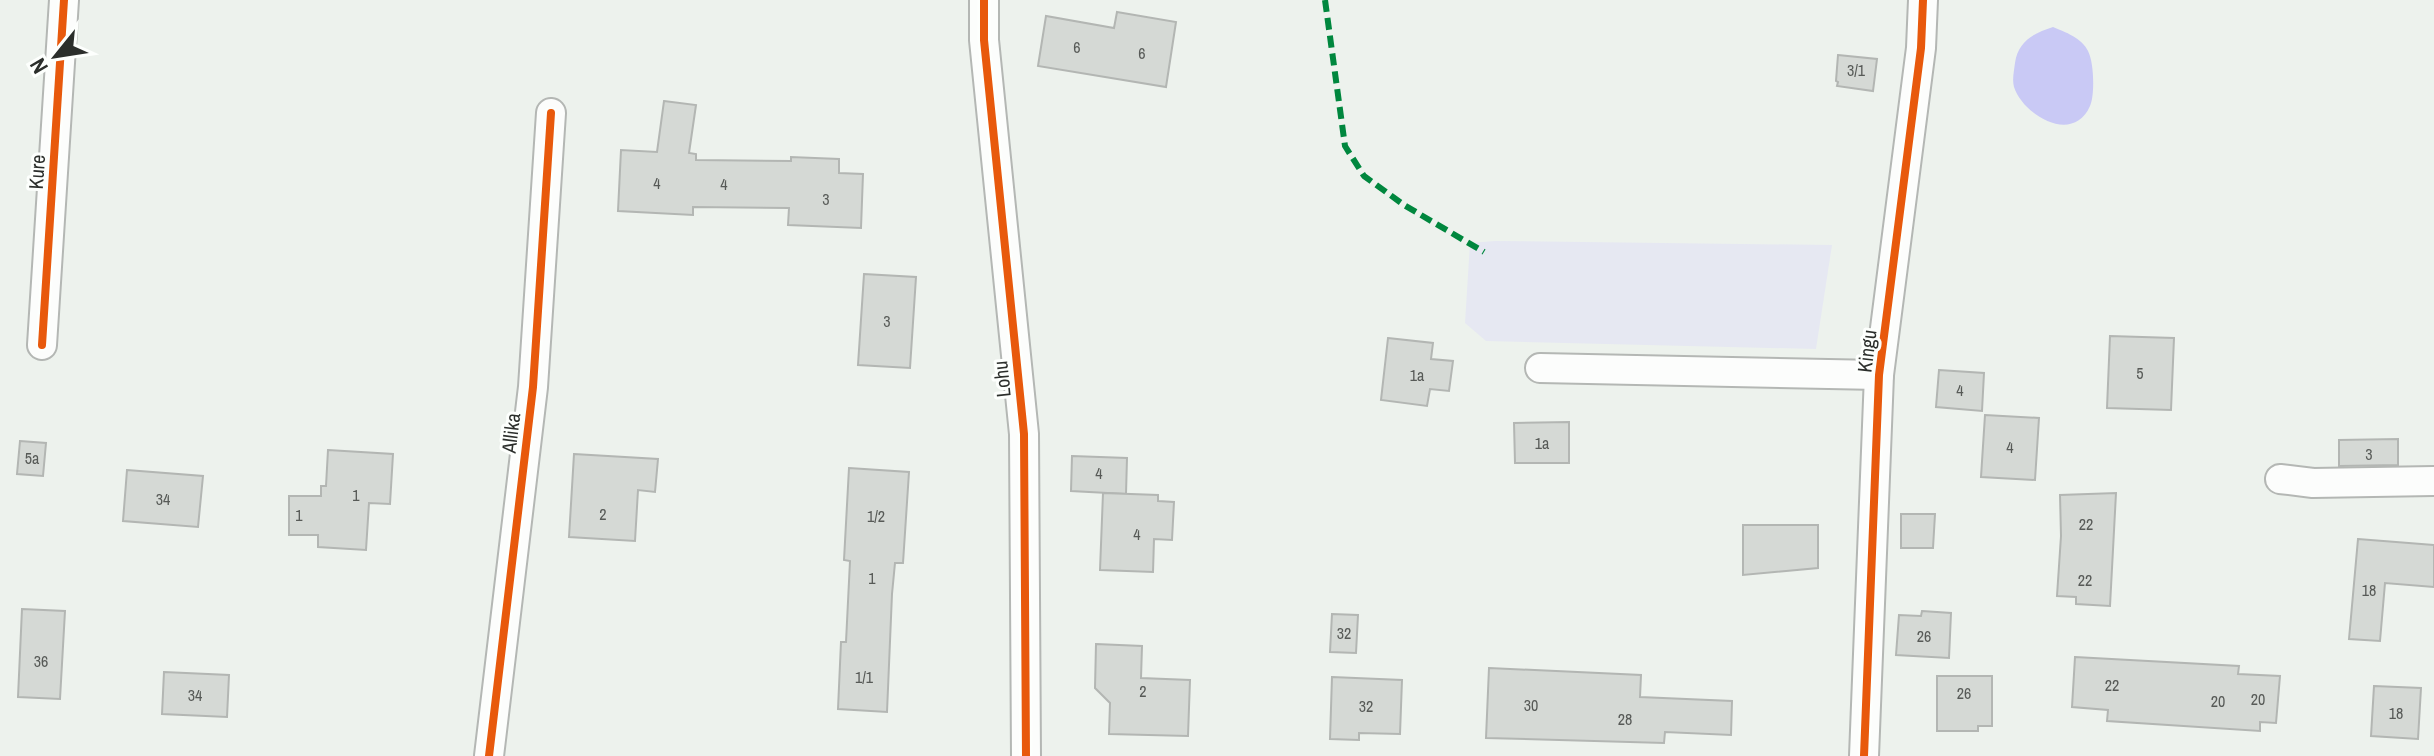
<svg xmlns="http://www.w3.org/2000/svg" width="2434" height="756" font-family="'Archivo Narrow',sans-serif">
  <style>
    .green { fill: #e6e8f2 }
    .water { fill: #c9c9f5 }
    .building { fill: #d5d9d5; stroke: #b3b6b3; stroke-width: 2 }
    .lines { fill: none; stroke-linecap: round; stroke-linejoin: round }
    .street-casing { stroke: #b4b7b4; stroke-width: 32 }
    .street { stroke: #fcfdfc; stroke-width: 28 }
    .quiet { stroke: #00873e; stroke-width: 6; stroke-dasharray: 12 6; stroke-linecap: butt }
    .cycleway-casing { stroke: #fdfffd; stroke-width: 13 }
    .cycleway { stroke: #e8590c; stroke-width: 8 }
    .labels { text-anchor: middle; stroke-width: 6; stroke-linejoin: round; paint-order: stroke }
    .number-label { font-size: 16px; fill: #575a57 }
    .street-label { font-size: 20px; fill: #2b2e2b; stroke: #fdfffd }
  </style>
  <rect width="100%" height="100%" fill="#edf2ed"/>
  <!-- green -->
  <polygon class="green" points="1495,241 1832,245 1816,349 1486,341 1465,323 1470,243"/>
  <!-- water -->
  <path class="water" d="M2053,27C2065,32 2082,38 2088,51C2094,62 2095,95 2090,106C2073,145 2023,115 2014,87C2012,80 2014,71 2015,63C2018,41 2034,33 2053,27Z"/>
  <!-- building -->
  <g class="building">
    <polygon points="1117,12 1176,22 1166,87 1038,66 1046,16 1114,28"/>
    <polygon points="1838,55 1877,59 1873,91 1837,86 1838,82 1836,81"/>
    <polygon points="664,101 696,105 689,153 696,154 696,160 791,161 791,157 839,159 839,173 863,174 861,228 788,225 789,208 693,207 693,215 618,211 621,150 657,152"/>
    <polygon points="864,274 916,277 910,368 858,365"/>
    <polygon points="2110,336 2174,338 2171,410 2107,408"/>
    <polygon points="1388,338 1433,343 1431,359 1453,361 1449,391 1430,389 1427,406 1381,400"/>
    <polygon points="1939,370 1984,373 1982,411 1936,407"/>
    <polygon points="1985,415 2039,418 2035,480 1981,477"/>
    <polygon points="1569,422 1569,463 1515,463 1514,423"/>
    <polygon points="2398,439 2398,465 2339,466 2339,440"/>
    <polygon points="20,441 46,443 43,476 17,474"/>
    <polygon points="328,450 393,454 390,504 369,503 366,550 318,547 318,535 289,535 289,496 321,496 321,486 326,486"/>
    <polygon points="574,454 658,459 655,492 638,490 635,541 569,537"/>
    <polygon points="1072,456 1127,458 1126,494 1071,491"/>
    <polygon points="849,468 909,472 903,563 895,563 892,594 887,712 838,709 841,642 846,642 850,561 844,560"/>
    <polygon points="127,470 203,476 198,527 123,521"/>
    <polygon points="1103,493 1158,495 1158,501 1174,502 1172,540 1154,539 1153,572 1100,570"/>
    <polygon points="2116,493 2110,606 2076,604 2076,597 2057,596 2061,536 2060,495"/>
    <polygon points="1901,514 1935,514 1933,548 1901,548"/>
    <polygon points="1743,525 1818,525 1818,568 1743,575"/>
    <polygon points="2358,539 2434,545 2434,587 2385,583 2380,641 2349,639"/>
    <polygon points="22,609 65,611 60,699 18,697"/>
    <polygon points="1922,611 1951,613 1949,658 1896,655 1899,615 1921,616"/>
    <polygon points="1332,614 1358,615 1356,653 1330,652"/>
    <polygon points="1096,644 1142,646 1141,678 1190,680 1188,736 1109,734 1110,703 1095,688"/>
    <polygon points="2075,657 2239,666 2238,674 2280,676 2276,723 2260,722 2260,731 2107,721 2108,710 2072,707"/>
    <polygon points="1489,668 1641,675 1640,697 1732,701 1731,735 1665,732 1664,743 1486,738"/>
    <polygon points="164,672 229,675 227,717 162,714"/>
    <polygon points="1937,676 1992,676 1992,726 1978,726 1978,731 1937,731"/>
    <polygon points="1332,677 1402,680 1400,734 1359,733 1359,740 1330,739"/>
    <polygon points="2374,686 2421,688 2418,739 2371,736"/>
  </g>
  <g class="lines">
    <defs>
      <g id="street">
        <polyline points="984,0 984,40 1024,434 1026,756"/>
        <polyline points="42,345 64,0"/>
        <polyline points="1540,368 1879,375"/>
        <polyline points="2280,479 2313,483 2434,481"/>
        <polyline points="489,756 533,387 551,113"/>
        <polyline points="1864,756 1879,375 1921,48 1923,0"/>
      </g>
    </defs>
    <!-- street casing -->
    <use href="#street" class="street-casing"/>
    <!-- street -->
    <use href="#street" class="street"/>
    <!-- quiet -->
    <polyline class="quiet" points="1325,0 1345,146 1364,176 1404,205 1484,252"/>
    <defs>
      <g id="cycleway">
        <polyline points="984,0 984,40 1024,434 1026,756"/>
        <polyline points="42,345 64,0"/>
        <polyline points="489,756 533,387 551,113"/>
        <polyline points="1864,756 1879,375 1921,48 1923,0"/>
      </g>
    </defs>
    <!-- cycleway casing -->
    <use href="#cycleway" class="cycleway-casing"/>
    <!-- cycleway -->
    <use href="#cycleway" class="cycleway"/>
  </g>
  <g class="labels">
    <!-- number labels -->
    <g class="number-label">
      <text x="1077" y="53">6</text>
      <text x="1142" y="59">6</text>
      <text x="1856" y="76">3/1</text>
      <text x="657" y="189">4</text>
      <text x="724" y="190">4</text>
      <text x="826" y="205">3</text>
      <text x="887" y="327">3</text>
      <text x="2140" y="379">5</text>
      <text x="1417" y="381">1a</text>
      <text x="1960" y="396">4</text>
      <text x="1542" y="449">1a</text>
      <text x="2010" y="453">4</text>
      <text x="2369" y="460">3</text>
      <text x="32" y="464">5a</text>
      <text x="1099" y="479">4</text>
      <text x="356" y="501">1</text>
      <text x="163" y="505">34</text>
      <text x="603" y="520">2</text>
      <text x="299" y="521">1</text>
      <text x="876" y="522">1/2</text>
      <text x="2086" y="530">22</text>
      <text x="1137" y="540">4</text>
      <text x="872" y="584">1</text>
      <text x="2085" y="586">22</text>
      <text x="2369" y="596">18</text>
      <text x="1344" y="639">32</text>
      <text x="1924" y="642">26</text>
      <text x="41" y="667">36</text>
      <text x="864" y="683">1/1</text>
      <text x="2112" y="691">22</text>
      <text x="1143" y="697">2</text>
      <text x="1964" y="699">26</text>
      <text x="195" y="701">34</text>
      <text x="2258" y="705">20</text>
      <text x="2218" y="707">20</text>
      <text x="1531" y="711">30</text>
      <text x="1366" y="712">32</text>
      <text x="2396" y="719">18</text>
      <text x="1625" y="725">28</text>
    </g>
    <!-- street labels -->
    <g class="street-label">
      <text transform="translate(37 172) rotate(-86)" y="7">Kure</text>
      <text transform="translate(1867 351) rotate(-83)" y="7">Kingu</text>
      <text transform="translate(1002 379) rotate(-96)" y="7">Lohu</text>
      <text transform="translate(511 433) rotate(-83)" y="7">Allika</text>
    </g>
  </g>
  <!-- north arrow -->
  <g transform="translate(56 56) rotate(240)" stroke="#fdfffd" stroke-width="6" paint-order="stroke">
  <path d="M0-6L14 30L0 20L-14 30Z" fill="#2b2e2b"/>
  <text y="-12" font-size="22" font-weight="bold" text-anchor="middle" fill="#2b2e2b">N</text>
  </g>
</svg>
